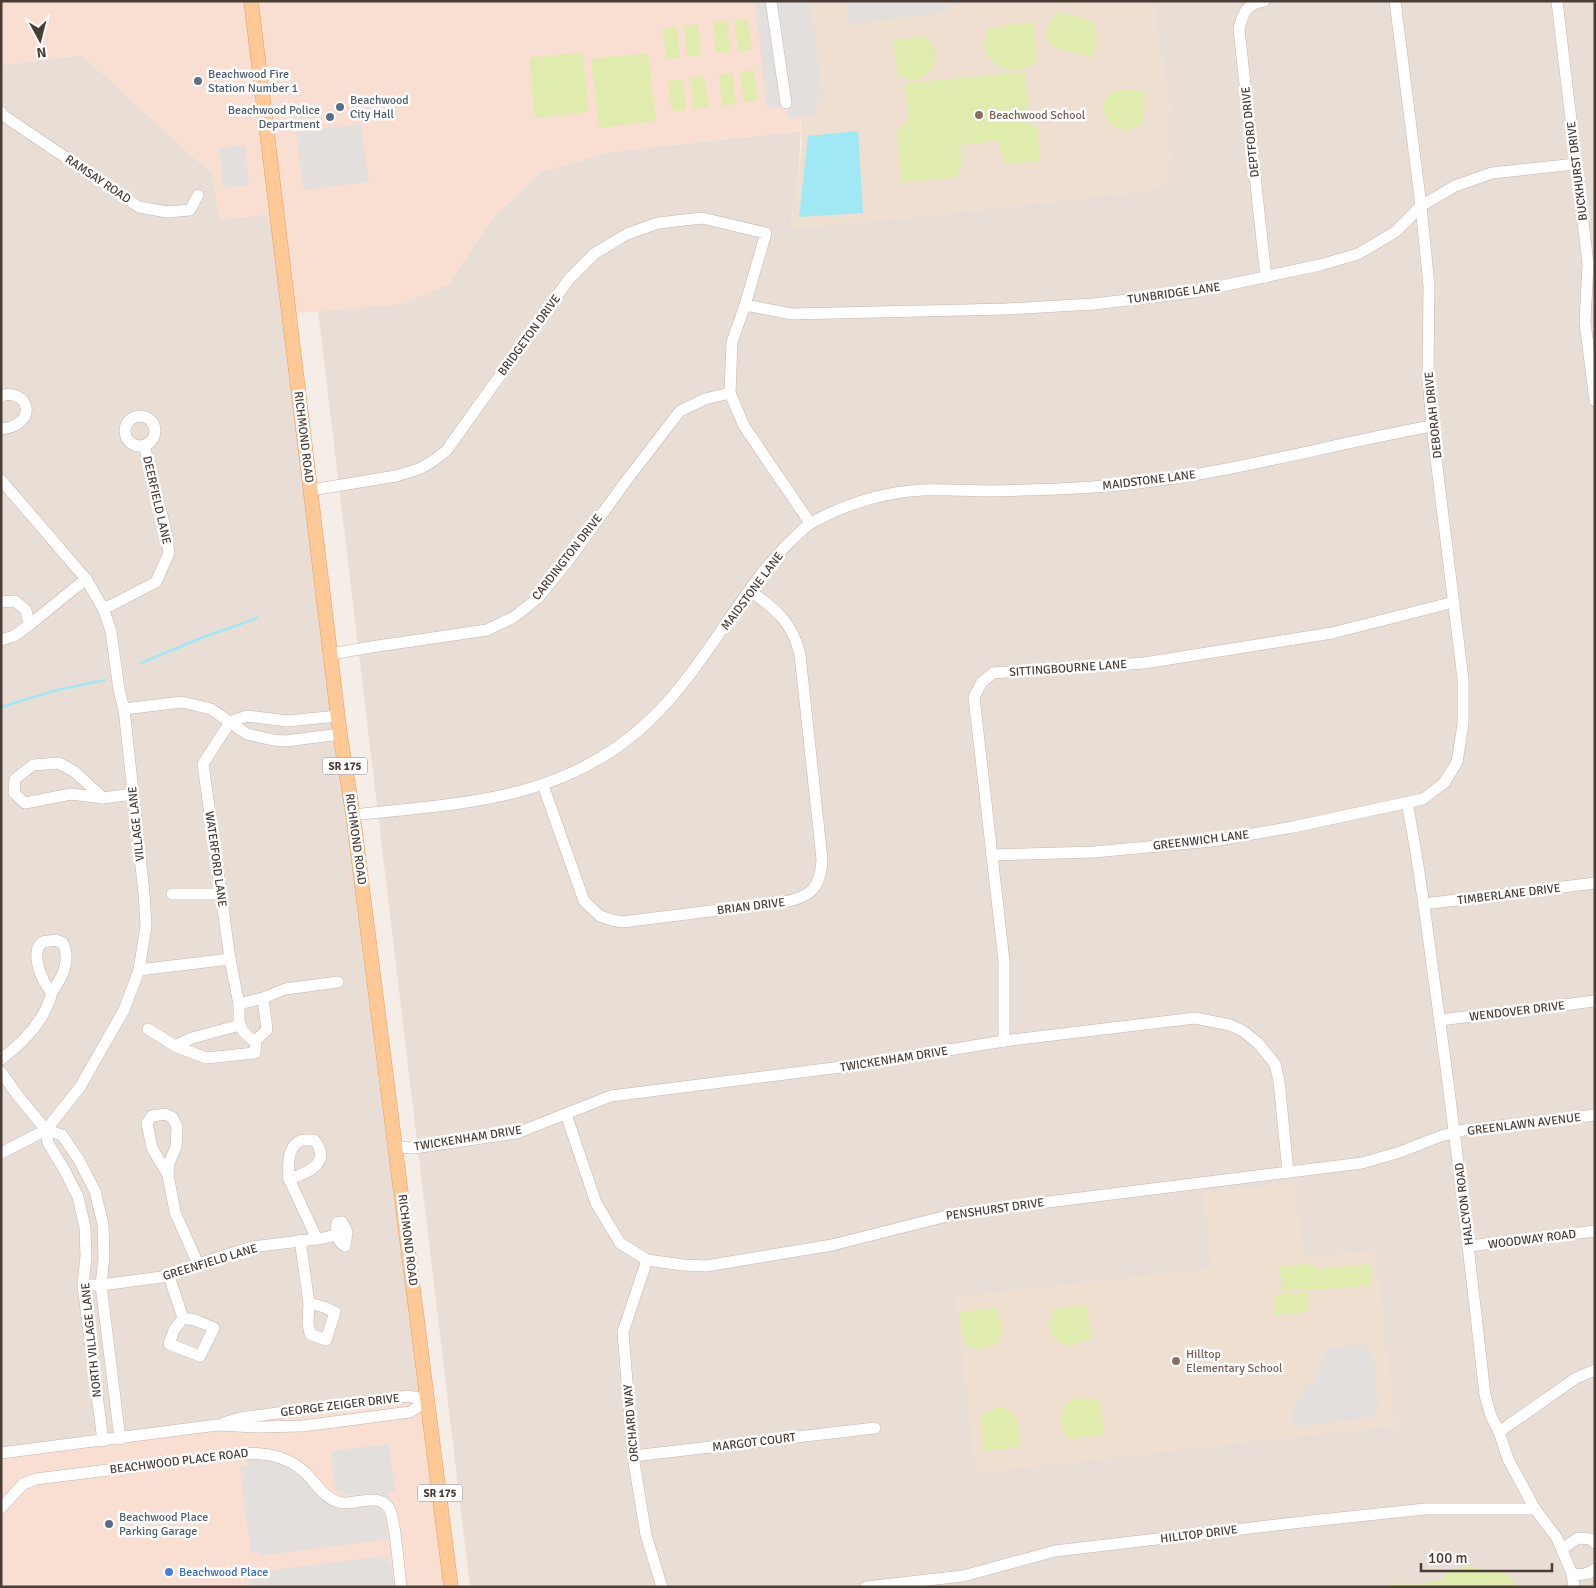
<svg xmlns="http://www.w3.org/2000/svg" width="1596" height="1588" font-family="Signika,sans-serif">
  <style>
    .residential { fill: #e9ded6 }
    .commercial { fill: #f8dfd2 }
    .education { fill: #efdfd1 }
    .green { fill: #dfecae }
    .parking { fill: #e3dfdd }
    .water { fill: #a1e8f5 }
    .lines { fill: none; stroke-linecap: round; stroke-linejoin: round }
    .stream { stroke: #a1e8f5; stroke-width: 2.5 }
    .minor-casing { stroke: #c4b6ad; stroke-width: 12 }
    .major-casing { stroke: #ec9f5f; stroke-width: 15 }
    .minor { stroke: #fff; stroke-width: 11 }
    .major { stroke: #ffc897; stroke-width: 14 }
    .service-dot { fill: #5c6f8a; stroke: #fff; stroke-width: 2 }
    .education-dot { fill: #8d6e63; stroke: #fff; stroke-width: 2 }
    .shop-dot { fill: #3f7fe0; stroke: #fff; stroke-width: 2 }
    .labels { text-anchor: middle; stroke-width: 5; stroke-linejoin: round; paint-order: stroke }
    .shield { fill: #fff; stroke: #807772; stroke-width: 1 }
    .shield-label { font-size: 11px; font-weight: bold; fill: #493d36 }
    .service-label { font-size: 12px; fill: #4e5e75; stroke: #fff; text-anchor: start }
    .education-label { font-size: 12px; fill: #785e54; stroke: #fff; text-anchor: start }
    .street-label { font-size: 12px; fill: #493d36; stroke: #fff }
    .shop-label { font-size: 12px; fill: #366cbe; stroke: #fff; text-anchor: start }
  </style>
  <rect width="100%" height="100%" fill="#f5eee8"/>
  <!-- residential -->
  <g class="residential">
    <polygon points="1151,1 1595,1 1595,1587 470,1587 318,310 448,284 493,218 541,172 610,152 801,131 798,181 790,228 892,219 1152,190 1165,183 1170,152 1170,112"/>
    <polygon points="82,55 212,174 220,220 276,213 428,1400 1,1453 1,65"/>
  </g>
  <!-- commercial -->
  <g class="commercial">
    <polygon points="1,1 783,1 801,131 610,152 541,172 493,218 449,284 403,304 289,314 276,213 220,220 212,174 82,55 1,65"/>
    <polygon points="428,1400 451,1587 1,1587 1,1453 240,1418"/>
  </g>
  <!-- education -->
  <g class="education">
    <polygon points="755,1 1151,1 1170,112 1170,152 1165,183 1152,190 892,219 790,228 798,181 802,142 800,117 789,118 787,105 767,108"/>
    <polygon points="1295,1183 1303,1258 1375,1250 1395,1426 976,1473 956,1297 1212,1268 1203,1193"/>
  </g>
  <!-- green -->
  <g class="green">
    <polygon points="1055,13 1073,15 1095,23 1096,41 1093,57 1056,48 1047,43 1046,31"/>
    <polygon points="748,19 752,50 738,51 734,20"/>
    <polygon points="727,21 730,52 716,53 713,23"/>
    <path d="M1033,22L1037,61C1033,63 1028,68 1023,69C1005,76 980,59 985,38C986,35 988,31 990,28Z"/>
    <polygon points="698,24 701,55 687,57 684,26"/>
    <polygon points="677,27 680,58 666,60 663,29"/>
    <path d="M924,36C936,46 936,51 934,67C921,80 916,82 898,76L893,40Z"/>
    <polygon points="582,52 589,112 535,118 529,58"/>
    <polygon points="648,53 656,121 599,128 591,59"/>
    <polygon points="754,70 758,101 744,103 740,72"/>
    <polygon points="1025,72 1029,125 1037,127 1040,161 1007,164 999,149 1000,141 960,145 962,163 957,177 902,183 896,131 908,121 905,83"/>
    <polygon points="733,73 736,104 722,106 719,75"/>
    <polygon points="704,76 708,107 694,109 690,78"/>
    <polygon points="683,79 686,110 672,111 668,81"/>
    <path d="M1144,90V123C1139,125 1134,129 1130,130C1106,133 1093,101 1113,92C1121,89 1135,90 1144,90Z"/>
    <polygon points="1304,1264 1313,1265 1316,1269 1370,1264 1372,1285 1318,1290 1317,1288 1307,1293 1308,1312 1275,1315 1274,1295 1307,1292 1306,1289 1282,1291 1280,1268 1282,1266"/>
    <polygon points="1087,1305 1091,1339 1069,1346 1055,1340 1048,1325 1054,1309"/>
    <path d="M995,1308L1003,1329L997,1343C984,1349 976,1352 964,1344L959,1312Z"/>
    <path d="M1077,1397L1100,1400L1104,1435L1070,1439C1058,1426 1059,1421 1065,1404Z"/>
    <path d="M998,1406C1022,1415 1019,1424 1019,1447L984,1451L980,1416Z"/>
    <polygon points="1467,1566 1497,1570 1508,1574 1518,1587 1381,1587 1393,1583 1422,1583 1442,1580 1448,1571"/>
  </g>
  <!-- parking -->
  <g class="parking">
    <polygon points="755,1 811,1 823,102 816,103 817,115 789,118 787,106 767,108"/>
    <polygon points="847,1 964,1 964,4 950,6 950,12 849,24"/>
    <polygon points="361,124 369,182 304,190 296,132"/>
    <polygon points="245,145 249,185 223,188 219,148"/>
    <polygon points="1367,1344 1368,1352 1372,1349 1379,1408 1374,1409 1373,1417 1294,1427 1292,1410 1308,1385 1316,1379 1316,1374 1318,1373 1318,1367 1325,1357 1324,1348"/>
    <polygon points="389,1444 395,1491 388,1493 391,1501 377,1494 339,1495 342,1494 343,1491 336,1491 331,1451"/>
    <polygon points="260,1459 275,1462 296,1473 316,1494 332,1507 344,1510 373,1506 380,1508 385,1514 388,1539 259,1556 258,1552 251,1553 240,1467 247,1466 247,1462 245,1460"/>
    <polygon points="387,1556 388,1563 391,1561 394,1587 250,1587 249,1579 255,1579 255,1572"/>
  </g>
  <!-- water -->
  <polygon class="water" points="858,131 863,213 799,217 808,136"/>
  <g class="lines">
    <!-- stream -->
    <g class="stream">
      <polyline points="141,663 201,638 257,618"/>
      <polyline points="1,707 57,690 105,680"/>
    </g>
    <defs>
      <g id="minor">
        <polyline points="771,1 786,103"/>
        <path d="M1264,1C1246,4 1243,13 1239,29L1266,277"/>
        <polyline points="1557,1 1588,264 1585,322 1595,401"/>
        <polyline points="1,112 4,116 139,207 167,212 190,210 198,195"/>
        <polyline points="745,305 792,314 1006,309 1094,304 1194,292 1320,265 1358,254 1395,232 1421,206 1455,186 1492,173 1576,164"/>
        <path d="M1,396C29,387 40,425 1,429"/>
        <circle cx="140" cy="431" r="15"/>
        <polyline points="1,480 86,579 103,608 111,631 119,690 124,709 144,893 146,926 139,970 124,1010 80,1087 46,1130 1,1153"/>
        <polyline points="311,490 396,476 419,469 433,461 446,451 569,279 594,254 627,234 658,223 702,218 766,233 745,305 732,342 730,393 744,426 810,523"/>
        <polyline points="1,602 15,601 26,610 29,625 14,636 1,640"/>
        <polyline points="103,608 112,605 156,582 169,553 165,527 144,445"/>
        <polyline points="29,625 86,579"/>
        <polyline points="331,654 371,647 487,630 514,617 538,598 568,561 626,481 680,411 705,399 730,393"/>
        <polyline points="124,709 182,702 211,709 247,734 273,740 286,741 340,734"/>
        <polyline points="230,722 203,764 230,959 239,1004 239,1021 243,1031 251,1039 256,1040"/>
        <polyline points="230,722 247,716 287,721 338,716"/>
        <polygon points="59,763 75,772 103,798 71,794 25,803 14,793 15,779 33,765"/>
        <path d="M543,785L584,901L600,916L612,920L622,922L784,902C811,897 821,887 822,859L800,655C793,623 776,609 750,591"/>
        <polyline points="103,798 133,794"/>
        <path d="M1407,803C1420,866 1427,930 1436,994C1455,1127 1470,1261 1485,1395L1491,1416L1499,1432L1508,1459L1535,1509L1557,1538L1572,1574L1574,1587"/>
        <path d="M353,815C463,803 568,801 652,718C677,694 697,666 716,638C740,603 764,566 794,538C800,532 806,526 813,522C846,504 884,492 923,490C945,489 967,491 989,491C1036,490 1083,489 1129,484C1232,473 1331,444 1432,426"/>
        <polyline points="992,855 1094,852 1212,841 1293,827 1423,799 1444,783 1457,762 1463,724 1463,679 1432,426 1428,376 1429,286 1421,206 1395,1"/>
        <polyline points="172,894 221,894"/>
        <polyline points="1424,904 1595,883"/>
        <path d="M55,940L63,943C71,961 63,976 52,992C42,984 29,951 43,942C46,941 52,941 55,940Z"/>
        <polyline points="139,970 230,959"/>
        <polyline points="239,1004 263,998 285,989 338,982"/>
        <polyline points="1440,1020 1595,1001"/>
        <polyline points="148,1029 175,1046 206,1058 255,1053 256,1040 267,1030 263,998"/>
        <polyline points="1004,1041 1004,961 974,697 982,682 993,673 1144,663 1332,633 1454,602"/>
        <polyline points="175,1046 192,1038 240,1025"/>
        <path d="M1,1059C24,1042 45,1021 52,992"/>
        <polyline points="1,1072 18,1096 46,1130"/>
        <polygon points="165,1114 172,1117 177,1126 176,1147 169,1163 168,1175 152,1148 147,1123 152,1116"/>
        <polyline points="566,1114 596,1203 620,1243 647,1260 683,1265 706,1266 832,1245 959,1213 1362,1163 1400,1152 1441,1136 1464,1130 1595,1115"/>
        <polyline points="46,1130 62,1135 79,1160 95,1191 103,1224 104,1257 101,1285 120,1439"/>
        <polyline points="46,1130 48,1143 65,1171 78,1197 85,1227 86,1256 83,1285 103,1441"/>
        <path d="M303,1140H314C333,1162 308,1173 289,1179C288,1165 287,1144 303,1140Z"/>
        <polyline points="395,1147 414,1148 517,1133 611,1096 849,1066 1004,1041 1195,1018 1230,1025 1243,1031 1258,1043 1275,1064 1279,1081 1288,1172"/>
        <polyline points="168,1175 175,1212 198,1264"/>
        <polyline points="289,1179 317,1239"/>
        <path d="M342,1222L347,1232L345,1246C336,1241 336,1232 337,1223Z"/>
        <polyline points="300,1240 309,1303"/>
        <polyline points="1469,1246 1595,1231"/>
        <polyline points="647,1260 623,1332 633,1456 646,1535 662,1587"/>
        <polyline points="169,1276 183,1318"/>
        <polyline points="83,1285 101,1285 169,1276 198,1264 252,1247 324,1238 336,1235"/>
        <polygon points="309,1303 324,1307 335,1312 326,1340 310,1334 308,1323"/>
        <polygon points="183,1318 195,1320 214,1328 200,1356 169,1344 174,1330"/>
        <polyline points="224,1423 240,1418 408,1396 428,1400"/>
        <polyline points="1499,1432 1576,1378 1595,1370"/>
        <polyline points="1,1453 217,1425 257,1427 302,1426 326,1423 410,1412 428,1400"/>
        <polyline points="633,1456 875,1428"/>
        <path d="M1,1508L23,1484L36,1479L244,1453C271,1453 295,1458 312,1480C320,1489 326,1498 338,1502C353,1507 377,1491 389,1508C395,1517 399,1572 401,1587"/>
        <polyline points="1562,1549 1578,1538 1590,1539 1595,1543"/>
        <path d="M1572,1574C1581,1575 1588,1575 1595,1569"/>
        <polyline points="866,1587 963,1576 1055,1551 1311,1521 1425,1509 1535,1509"/>
      </g>
      <polyline id="major" points="251,1 340,734 353,815 451,1587"/>
    </defs>
    <!-- minor casing -->
    <use href="#minor" class="minor-casing"/>
    <!-- major casing -->
    <use href="#major" class="major-casing"/>
    <!-- minor -->
    <use href="#minor" class="minor"/>
    <!-- major -->
    <use href="#major" class="major"/>
  </g>
  <!-- markers -->
  <g class="service-dot">
    <circle cx="198" cy="81" r="5"/>
    <circle cx="340" cy="107" r="5"/>
    <circle cx="330" cy="117" r="5"/>
    <circle cx="109" cy="1524" r="5"/>
  </g>
  <g class="education-dot">
    <circle cx="979" cy="115" r="5"/>
    <circle cx="1176" cy="1361" r="5"/>
  </g>
  <circle class="shop-dot" cx="169" cy="1572" r="5"/>
  <g class="labels">
    <!-- shield labels -->
    <g class="shield">
      <rect x="322.5" y="757.5" width="45" height="17" rx="4"/>
      <rect x="417.5" y="1484.5" width="45" height="17" rx="4"/>
    </g>
    <g class="shield-label">
      <text x="345" y="770">SR 175</text>
      <text x="440" y="1497">SR 175</text>
    </g>
    <!-- service labels -->
    <g class="service-label">
      <text x="208" y="78">Beachwood Fire<tspan x="208" dy="14">Station Number 1</tspan></text>
      <text x="350" y="104">Beachwood<tspan x="350" dy="14">City Hall</tspan></text>
      <text x="320" y="114" text-anchor="end">Beachwood Police<tspan x="320" dy="14">Department</tspan></text>
      <text x="119" y="1521">Beachwood Place<tspan x="119" dy="14">Parking Garage</tspan></text>
    </g>
    <!-- education labels -->
    <g class="education-label">
      <text x="989" y="119">Beachwood School</text>
      <text x="1186" y="1358">Hilltop<tspan x="1186" dy="14">Elementary School</tspan></text>
    </g>
    <!-- street labels -->
    <g class="street-label">
      <text transform="translate(1250 132) rotate(-96)" y="4">DEPTFORD DRIVE</text>
      <text transform="translate(1577 171) rotate(-97)" y="4">BUCKHURST DRIVE</text>
      <text transform="translate(98 179) rotate(34)" y="4">RAMSAY ROAD</text>
      <text transform="translate(1174 293) rotate(-8)" y="4">TUNBRIDGE LANE</text>
      <text transform="translate(529 335) rotate(-54)" y="4">BRIDGETON DRIVE</text>
      <text transform="translate(1433 415) rotate(-96)" y="4">DEBORAH DRIVE</text>
      <text transform="translate(304 437) rotate(83)" y="4">RICHMOND ROAD</text>
      <text transform="translate(1149 480) rotate(-7)" y="4">MAIDSTONE LANE</text>
      <text transform="translate(157 500) rotate(77)" y="4">DEERFIELD LANE</text>
      <text transform="translate(567 557) rotate(-52)" y="4">CARDINGTON DRIVE</text>
      <text transform="translate(752 591) rotate(-53)" y="4">MAIDSTONE LANE</text>
      <text transform="translate(1068 668) rotate(-4)" y="4">SITTINGBOURNE LANE</text>
      <text transform="translate(136 824) rotate(-96)" y="4">VILLAGE LANE</text>
      <text transform="translate(356 839) rotate(82)" y="4">RICHMOND ROAD</text>
      <text transform="translate(1201 840) rotate(-7)" y="4">GREENWICH LANE</text>
      <text transform="translate(216 859) rotate(82)" y="4">WATERFORD LANE</text>
      <text transform="translate(1509 894) rotate(-7)" y="4">TIMBERLANE DRIVE</text>
      <text transform="translate(751 906) rotate(-7)" y="4">BRIAN DRIVE</text>
      <text transform="translate(1517 1011) rotate(-7)" y="4">WENDOVER DRIVE</text>
      <text transform="translate(894 1059) rotate(-9)" y="4">TWICKENHAM DRIVE</text>
      <text transform="translate(1524 1124) rotate(-7)" y="4">GREENLAWN AVENUE</text>
      <text transform="translate(468 1138) rotate(-9)" y="4">TWICKENHAM DRIVE</text>
      <text transform="translate(1464 1204) rotate(-97)" y="4">HALCYON ROAD</text>
      <text transform="translate(995 1209) rotate(-8)" y="4">PENSHURST DRIVE</text>
      <text transform="translate(1532 1239) rotate(-7)" y="4">WOODWAY ROAD</text>
      <text transform="translate(408 1240) rotate(83)" y="4">RICHMOND ROAD</text>
      <text transform="translate(210 1262) rotate(-17)" y="4">GREENFIELD LANE</text>
      <text transform="translate(91 1340) rotate(-96)" y="4">NORTH VILLAGE LANE</text>
      <text transform="translate(340 1405) rotate(-7)" y="4">GEORGE ZEIGER DRIVE</text>
      <text transform="translate(631 1423) rotate(-95)" y="4">ORCHARD WAY</text>
      <text transform="translate(754 1442) rotate(-7)" y="4">MARGOT COURT</text>
      <text transform="translate(179 1461) rotate(-7)" y="4">BEACHWOOD PLACE ROAD</text>
      <text transform="translate(1199 1534) rotate(-7)" y="4">HILLTOP DRIVE</text>
    </g>
    <!-- shop labels -->
    <g class="shop-label">
      <text x="179" y="1576">Beachwood Place</text>
    </g>
  </g>
  <!-- border -->
  <rect width="1596" height="1588" fill="none" stroke="#493d36" stroke-width="5"/>
  <!-- north arrow -->
  <g transform="translate(40 40) rotate(173)" stroke="#ffffff" stroke-width="4" paint-order="stroke">
  <path d="M0-4L9 19L0 12L-9 19Z" fill="#493d36"/>
  <text y="-8" font-size="14" font-weight="bold" text-anchor="middle" fill="#493d36">N</text>
  </g>
  <!-- scale -->
  <path d="M1421 1563v8h131v-8" fill="none" stroke="#493d36" stroke-width="2.5"/>
  <text x="1428" y="1563" font-size="15" fill="#493d36" stroke="#ffffff" stroke-width="4" paint-order="stroke">100 m</text>
</svg>
